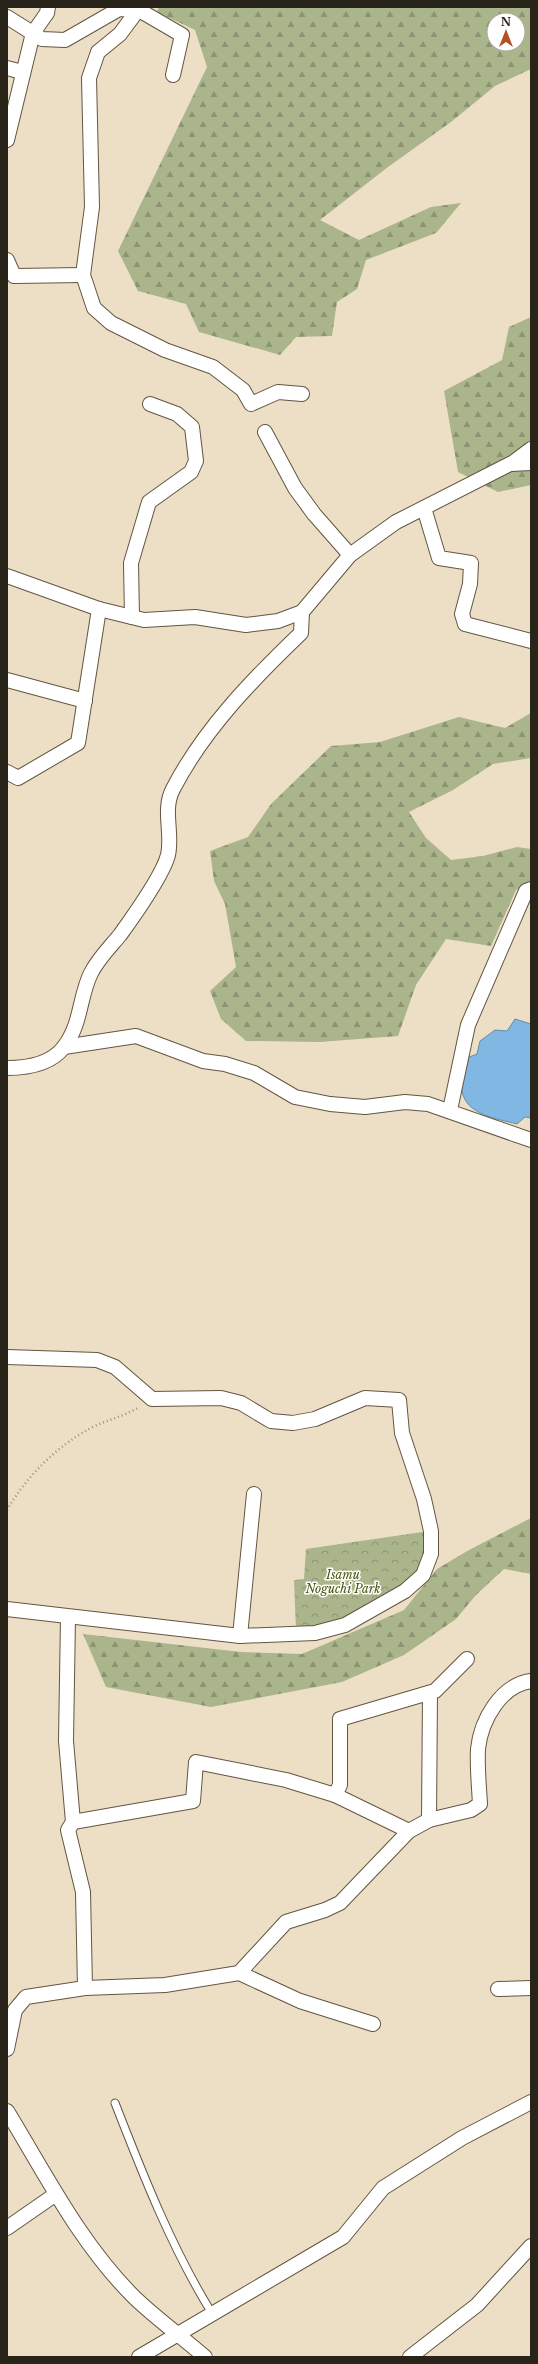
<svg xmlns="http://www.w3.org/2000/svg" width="538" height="2364" font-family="'Libre Baskerville',serif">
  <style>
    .forest { fill: url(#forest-firs); fill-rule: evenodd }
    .park { fill: url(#park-crowns) }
    .water { fill: #81b8e3; stroke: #678ca7 }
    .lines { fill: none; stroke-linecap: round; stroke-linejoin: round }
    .lane-casing { stroke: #625641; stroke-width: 9 }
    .street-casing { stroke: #625641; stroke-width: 16 }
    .path { stroke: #9c917f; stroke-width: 2.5; stroke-dasharray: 1 3; stroke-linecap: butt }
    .lane { stroke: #fff; stroke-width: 7 }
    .street { stroke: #fff; stroke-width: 14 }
    .labels { text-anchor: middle; stroke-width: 3; stroke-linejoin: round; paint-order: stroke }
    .park-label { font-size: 12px; font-style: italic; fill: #4b5711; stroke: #fff }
  </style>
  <defs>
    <pattern id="forest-firs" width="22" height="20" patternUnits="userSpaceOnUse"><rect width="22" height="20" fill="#abb58c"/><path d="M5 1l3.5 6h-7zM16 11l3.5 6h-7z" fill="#8b9372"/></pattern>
    <pattern id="park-crowns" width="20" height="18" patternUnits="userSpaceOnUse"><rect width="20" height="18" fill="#abb58c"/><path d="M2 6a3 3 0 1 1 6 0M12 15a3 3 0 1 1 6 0" fill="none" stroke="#8b9372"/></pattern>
  </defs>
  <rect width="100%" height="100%" fill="#eddfc6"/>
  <!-- forest -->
  <g class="forest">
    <path d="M159,7H531V69L495,86L451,122L388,167L320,220L359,240L431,207L461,203L436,233L366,260L357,289L337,302L332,336L296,337L280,355L199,332L186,304L138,291L118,251L207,67L195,30L157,12ZM494,20H518V44H494Z"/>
    <polygon points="531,317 531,485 498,492 458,472 444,391 502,360 509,327"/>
    <polygon points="531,713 531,758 493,764 453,790 409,812 426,838 451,860 483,856 517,847 531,849 531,883 516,890 491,946 446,939 416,985 398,1036 320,1042 246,1041 221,1019 210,991 236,967 225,904 214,881 210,851 248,837 271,804 331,746 380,742 459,717 505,728"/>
    <polygon points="531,1518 531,1574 504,1569 476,1595 456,1619 404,1655 342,1682 211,1707 106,1687 83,1634 241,1652 302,1654 404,1610 437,1569 469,1550"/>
  </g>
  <!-- park -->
  <polygon class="park" points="429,1531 423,1575 345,1625 296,1631 294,1580 304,1579 306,1549"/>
  <!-- water -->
  <path class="water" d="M515,1019L531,1024V1118L525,1117L517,1124C498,1119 466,1115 462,1091C461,1082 467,1067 469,1057L477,1054L480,1041L495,1030L507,1031Z"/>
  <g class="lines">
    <defs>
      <path id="lane" d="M115,2103C143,2175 172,2249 213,2315"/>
      <g id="street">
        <polyline points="140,7 120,34 98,52 89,78 92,207 83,275 94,308 111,323 165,350 213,367 243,390 251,404 278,392 302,394"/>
        <polyline points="7,17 42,39 65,40 119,9 139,10 182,35 173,75"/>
        <polyline points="7,68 22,72"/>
        <polyline points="7,140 33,33 47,13 48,7"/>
        <polyline points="7,260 14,276 83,275"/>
        <polyline points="265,432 295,488 314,514 350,555"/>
        <polyline points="511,464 531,449"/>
        <polyline points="424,508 439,558 471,563 470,584 462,614 465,624 531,641"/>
        <polyline points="7,576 99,609 144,620 195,617 246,625 278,621 302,612 350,555 396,522 510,464 531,463"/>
        <polyline points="132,617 131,563 149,502 191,472 196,461 192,427 177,414 150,404"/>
        <polyline points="7,680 85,701"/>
        <polyline points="7,772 18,778 78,743 99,609"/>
        <polyline points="64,1047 136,1036 203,1061 225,1064 254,1073 295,1097 330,1104 365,1107 405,1102 428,1104 531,1140"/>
        <path d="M7,1068C27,1068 51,1064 64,1047C82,1023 79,997 91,973C98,959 110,947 120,935C133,917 163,875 168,855C173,833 162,810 173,789C204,729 253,679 301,633L302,612"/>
        <polyline points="450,1110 468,1025 526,891 531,889"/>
        <polyline points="7,1357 97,1360 115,1367 152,1399 221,1398 241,1403 271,1421 293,1423 315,1419 365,1398 399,1400 402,1433 424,1499 431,1531 431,1554 423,1575 405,1591 345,1625 315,1633 240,1636 7,1609"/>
        <polyline points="240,1636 254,1494"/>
        <polyline points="335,1795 340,1785 340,1719 435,1691 467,1659"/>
        <polyline points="429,1820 430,1693"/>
        <polyline points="73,1822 68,1830 83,1892 85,1988"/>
        <path d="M409,1831L429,1820L471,1810L480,1804C479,1786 477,1767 478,1749C481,1720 501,1685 531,1681"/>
        <polyline points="239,1973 300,2001 373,2024"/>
        <polyline points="498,1989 531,1988"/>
        <polyline points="7,2049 15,2010 26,1997 85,1988 165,1985 239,1973 286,1922 325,1910 340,1903 409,1831 335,1795 286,1780 196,1762 193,1801 73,1822 66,1741 68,1617"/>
        <path d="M7,2111C46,2175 81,2245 135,2298C157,2319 182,2337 205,2357"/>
        <polyline points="7,2228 56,2194"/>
        <polyline points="139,2357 343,2237 383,2188 462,2138 531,2102"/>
        <polyline points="410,2357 477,2305 531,2246"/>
      </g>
    </defs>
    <!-- lane casing -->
    <use href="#lane" class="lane-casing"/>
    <!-- street casing -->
    <use href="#street" class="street-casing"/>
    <!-- path -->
    <path class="path" d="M7,1510C25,1478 58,1445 91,1428C108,1419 121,1418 139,1407"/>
    <!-- lane -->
    <use href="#lane" class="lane"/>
    <!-- street -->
    <use href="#street" class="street"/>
  </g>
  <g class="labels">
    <!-- park labels -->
    <g class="park-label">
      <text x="343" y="1579">Isamu<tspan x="343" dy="14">Noguchi Park</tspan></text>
    </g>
  </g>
  <!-- border -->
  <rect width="538" height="2364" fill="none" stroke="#29241a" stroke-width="16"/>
  <!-- north arrow -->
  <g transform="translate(506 32)"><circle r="19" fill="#ffffff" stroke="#a9a7a3"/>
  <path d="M0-3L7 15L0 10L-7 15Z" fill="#b64f24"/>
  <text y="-6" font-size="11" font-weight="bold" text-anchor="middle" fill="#29241a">N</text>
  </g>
</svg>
